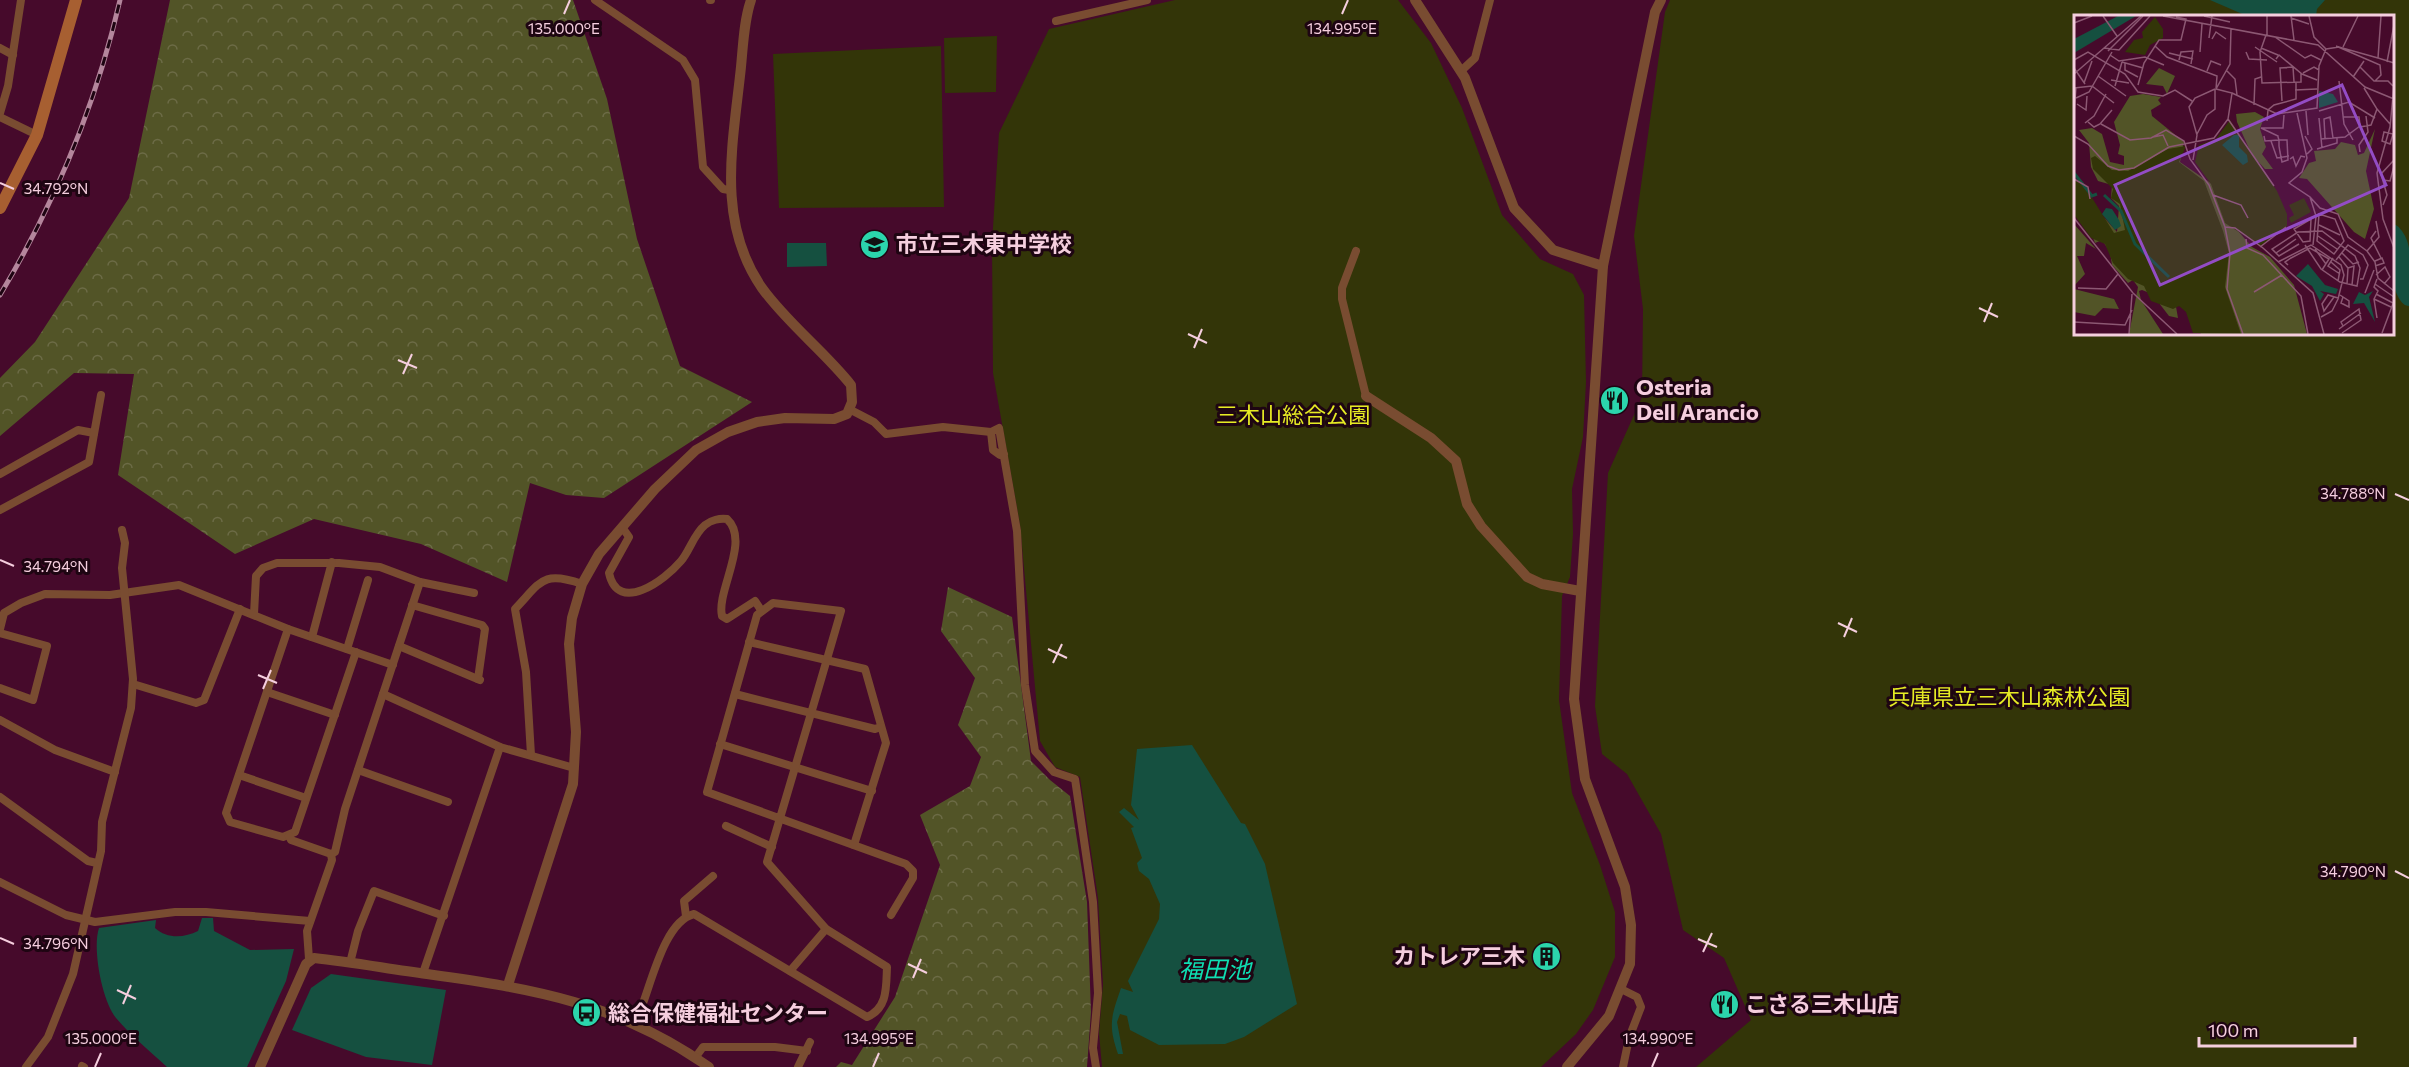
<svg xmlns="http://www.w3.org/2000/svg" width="2409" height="1067" font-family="Commissioner,'Noto Sans JP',sans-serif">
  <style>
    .forest { fill: url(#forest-crowns) }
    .green { fill: #333508; fill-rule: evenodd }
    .water { fill: #155040 }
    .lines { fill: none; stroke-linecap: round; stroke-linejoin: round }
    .river { stroke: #155040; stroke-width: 18 }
    .minor { stroke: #794c31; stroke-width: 8 }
    .tertiary { stroke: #794c31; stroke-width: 10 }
    .secondary { stroke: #a75f31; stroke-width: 12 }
    .rail-casing { stroke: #b4869c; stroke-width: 5 }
    .rail { stroke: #1e0512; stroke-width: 3; stroke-dasharray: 9; stroke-linecap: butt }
    .ticks { fill: none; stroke: #f5cede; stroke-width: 2 }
    .labels { text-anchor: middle; stroke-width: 6; stroke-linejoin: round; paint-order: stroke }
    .poi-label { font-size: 22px; font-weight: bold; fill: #f5cede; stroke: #1e0512; text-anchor: start }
    .park-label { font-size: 22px; fill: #e6eb24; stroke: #1e0512 }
    .water-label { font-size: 24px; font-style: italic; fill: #0fdeb2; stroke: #1e0512 }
    .inset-river { fill: none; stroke: #155040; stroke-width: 3 }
    .inset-road { fill: none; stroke: #8c5873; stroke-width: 1.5 }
    .view { fill: #934cc5; fill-opacity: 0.15; stroke: #934cc5; stroke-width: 3 }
    .inset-edge { fill: none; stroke: #f5cede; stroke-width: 3 }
    .ticks-label { font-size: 15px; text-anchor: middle; fill: #f5cede; stroke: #1e0512; stroke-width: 6; stroke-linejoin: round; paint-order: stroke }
  </style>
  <defs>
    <pattern id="forest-crowns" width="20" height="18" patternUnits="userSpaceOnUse" patternTransform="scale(1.5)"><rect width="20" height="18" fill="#525427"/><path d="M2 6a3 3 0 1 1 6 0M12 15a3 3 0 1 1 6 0" fill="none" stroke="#6c6b46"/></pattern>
  </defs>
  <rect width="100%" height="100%" fill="#460a2b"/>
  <!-- forest -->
  <g class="forest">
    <polygon points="170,0 573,0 607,99 637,239 680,366 752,402 604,498 566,495 530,483 507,582 421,544 314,519 235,554 118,475 134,374 74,373 0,436 0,378 35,342 129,198"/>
    <polygon points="948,587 1012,617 1031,761 1050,780 1070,796 1087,902 1091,1012 1087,1067 836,1067 841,1062 852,1065 895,997 940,865 920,815 970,786 981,757 958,725 975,678 941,631"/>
  </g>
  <!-- green -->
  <g class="green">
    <polygon points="1175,0 1398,0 1431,43 1462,108 1502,215 1540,259 1573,274 1584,295 1586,382 1583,437 1572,489 1573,534 1570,577 1562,596 1559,700 1572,793 1600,865 1615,912 1615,957 1593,1010 1576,1034 1541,1067 1102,1067 1099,1033 1103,984 1098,898 1080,777 1055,767 1040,741 1020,525 993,373 992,243 999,133 1049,29"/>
    <path d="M1670,0H2409V1067H1696L1751,1020L1724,958L1683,930L1661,834L1627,774L1602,754L1595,706L1608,473L1642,397L1643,309L1634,236L1665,12ZM2076,16H2392V333H2076Z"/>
    <polygon points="997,36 996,92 945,93 944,38"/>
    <polygon points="941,46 944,207 779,208 773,54"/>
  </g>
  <!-- water -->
  <g class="water">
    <polygon points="2210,0 2325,0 2317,9 2316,16 2247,16"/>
    <polygon points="787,243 826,243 827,266 787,267"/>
    <path d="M1192,745L1241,823L1245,824L1265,864L1297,1004L1244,1037L1225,1044L1159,1045L1130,1030L1127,1016L1120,1014L1117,1022L1123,1054H1118C1108,1025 1111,1017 1121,988L1133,992L1128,981L1159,919L1160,904L1149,879L1139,871L1137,863L1142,858L1131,828L1134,827L1119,812L1124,808L1139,820L1131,805L1137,749Z"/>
    <path d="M202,918H213L214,931L250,950L294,949L286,981L247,1067H167C150,1051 131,1036 116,1018C102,1001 92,948 99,928L156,920L155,928C167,939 184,938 198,931Z"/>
    <polygon points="331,974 446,990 432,1065 366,1057 292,1030 311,988"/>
  </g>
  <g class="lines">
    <!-- river -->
    <path class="river" d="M2392,233C2409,250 2394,279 2409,297"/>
    <!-- minor -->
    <g class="minor">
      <polyline points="595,0 683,60 695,80 703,167 723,189 729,190"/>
      <polyline points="710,0 711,0"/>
      <polyline points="1056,21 1147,0"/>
      <polyline points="0,48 13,55"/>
      <polyline points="1461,71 1475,58 1490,0"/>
      <polyline points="0,113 8,86 21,0"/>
      <polyline points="0,117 37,135"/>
      <polyline points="1356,251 1342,288 1342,299 1366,396"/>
      <polyline points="849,409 874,422 886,434 943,427 991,432"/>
      <polyline points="1004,454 1000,455 993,450 991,432 999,428 1017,531 1025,685 1035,751 1054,772 1075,779 1093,902 1098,993 1093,1048 1096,1067"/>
      <polyline points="0,474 78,430 94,433"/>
      <polyline points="0,510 89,462 101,395"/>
      <path d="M622,527L629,537L609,573C618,615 665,580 681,561C690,550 694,534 705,525C711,520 720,518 727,519C751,541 716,591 722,616L727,619L755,601L761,610"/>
      <polyline points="412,605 482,625 485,629 478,679"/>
      <polyline points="254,614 256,576 263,568 277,563 339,563 380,567 420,582 474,593"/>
      <polyline points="0,629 4,613 21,603 45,594 110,595 179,585 288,629 393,665"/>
      <polyline points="288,629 226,813 230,822 283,837 295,832 356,652"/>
      <polyline points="0,633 47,646 33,700 0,688"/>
      <polyline points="312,637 332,562"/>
      <polyline points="749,642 865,669 886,743 854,845"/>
      <polyline points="399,646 480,680"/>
      <polyline points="347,649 368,580"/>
      <polyline points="133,684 196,703 204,700 240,609"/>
      <polyline points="267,692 335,715"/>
      <polyline points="383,694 500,747 574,768"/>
      <polyline points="735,694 875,729 881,727"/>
      <polyline points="0,720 55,750 115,772"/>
      <polyline points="720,744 872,791"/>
      <path d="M531,755L526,672L515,609C541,582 542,570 582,584"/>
      <polyline points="358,770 448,802"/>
      <polyline points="239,775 306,798"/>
      <polyline points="0,797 88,861 97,863"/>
      <polyline points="726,826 772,847"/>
      <polyline points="289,836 291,840 331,854 332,860 307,931 309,959"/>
      <polyline points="331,854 335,852 345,809 420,582"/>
      <polyline points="0,882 66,915 95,922 175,912 206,912 310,921"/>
      <polyline points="686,916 684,901 713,876"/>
      <polyline points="350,963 358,931 374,891 444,916"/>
      <polyline points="790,971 826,929"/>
      <polyline points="423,973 500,747"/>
      <polyline points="1621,989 1637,997 1641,1007 1629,1038 1623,1067"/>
      <path d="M635,1023C649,997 661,922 694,914L867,1017C888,1008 886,987 887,967L826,929L767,862C791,779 817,695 841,611L773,603L757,615L707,792L906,864L913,871V878L891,915"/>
      <polyline points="695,1058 703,1047 775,1047 807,1051"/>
      <polyline points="82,1066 84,1067"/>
      <polyline points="26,1067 48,1037 73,974 101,851 102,822 131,708 133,679 122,568 125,543 122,530"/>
      <polyline points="798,1067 810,1042"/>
    </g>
    <!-- tertiary -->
    <g class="tertiary">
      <polyline points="1415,0 1465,78 1514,208 1553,250 1603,266"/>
      <polyline points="1366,396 1431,438 1456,461 1467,504 1481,526 1527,577 1542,584 1580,591"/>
      <path d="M508,985L573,784L576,732L569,644L572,618L582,584L599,554L655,489L696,450L728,432L757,422L785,418L834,419L847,414L852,402L851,385C824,351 787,323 762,288C717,223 732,149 740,76C743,52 743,23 751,0"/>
      <path d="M260,1067L306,964L314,958C352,962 389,969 427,974C535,989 618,1003 709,1067"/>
      <polyline points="1567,1067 1609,1016 1630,964 1631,925 1625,887 1585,779 1574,699 1603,266 1655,12 1661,0"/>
    </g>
    <!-- secondary -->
    <polyline class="secondary" points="0,208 37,135 76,0"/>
    <defs>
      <path id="rail" d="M0,295C55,203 96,105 120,0"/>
    </defs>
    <!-- rail casing -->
    <use href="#rail" class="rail-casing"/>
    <!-- rail -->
    <use href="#rail" class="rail"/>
  </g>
  <!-- ticks -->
  <path class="ticks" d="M564,14L570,0M1342,14L1348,0M0,183L14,189M1979,308L1998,317M1984,322L1992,303M1188,334L1207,343M1194,348L1202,329M398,360L417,368M403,374L412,354M2395,494L2409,500M0,560L14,566M1838,623L1857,632M1844,637L1852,618M1048,649L1067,658M1053,663L1062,644M258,675L277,683M263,689L271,670M2395,871L2409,878M0,938L14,944M1698,939L1717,947M1703,952L1712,933M908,964L927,973M913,978L921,959M117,990L136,999M123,1004L131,985M95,1067L101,1053M873,1067L879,1053M1652,1067L1658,1053"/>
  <!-- icons -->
  <defs>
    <symbol id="school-disc" viewBox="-11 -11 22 22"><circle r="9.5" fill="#2bd5ac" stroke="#1e0512"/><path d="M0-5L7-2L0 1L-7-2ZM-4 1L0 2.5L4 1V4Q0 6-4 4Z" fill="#111"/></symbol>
    <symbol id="restaurant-disc" viewBox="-11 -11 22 22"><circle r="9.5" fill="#2bd5ac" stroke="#1e0512"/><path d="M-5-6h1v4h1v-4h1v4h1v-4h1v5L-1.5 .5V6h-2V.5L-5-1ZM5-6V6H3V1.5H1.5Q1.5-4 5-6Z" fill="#111"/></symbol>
    <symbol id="building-disc" viewBox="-11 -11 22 22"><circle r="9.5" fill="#2bd5ac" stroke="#1e0512"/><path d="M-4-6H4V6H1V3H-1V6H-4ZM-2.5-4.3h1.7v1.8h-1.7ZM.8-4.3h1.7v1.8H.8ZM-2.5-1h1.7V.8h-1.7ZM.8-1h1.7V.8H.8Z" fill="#111"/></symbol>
    <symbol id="bus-disc" viewBox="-11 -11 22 22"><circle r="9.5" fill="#2bd5ac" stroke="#1e0512"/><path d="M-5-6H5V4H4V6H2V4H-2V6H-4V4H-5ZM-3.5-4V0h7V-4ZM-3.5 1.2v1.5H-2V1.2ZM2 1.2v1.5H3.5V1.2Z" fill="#111"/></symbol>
  </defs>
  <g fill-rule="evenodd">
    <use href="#school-disc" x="858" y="228" width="33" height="33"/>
    <use href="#restaurant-disc" x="1598" y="384" width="33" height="33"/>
    <use href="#building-disc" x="1530" y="940" width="33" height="33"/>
    <use href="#restaurant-disc" x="1708" y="988" width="33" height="33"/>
    <use href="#bus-disc" x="570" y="996" width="33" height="33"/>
  </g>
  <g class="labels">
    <!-- poi labels -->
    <g class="poi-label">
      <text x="896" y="252">市立三木東中学校</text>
      <text x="1636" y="395">Osteria<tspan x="1636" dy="25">Dell Arancio</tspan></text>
      <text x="1525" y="964" text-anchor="end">カトレア三木</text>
      <text x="1745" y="1012">こさる三木山店</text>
      <text x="608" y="1021">総合保健福祉センター</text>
    </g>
    <!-- park labels -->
    <g class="park-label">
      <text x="1293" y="423">三木山総合公園</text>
      <text x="2009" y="705">兵庫県立三木山森林公園</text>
    </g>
    <!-- water labels -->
    <g class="water-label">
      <text x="1215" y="978">福田池</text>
    </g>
  </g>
  <!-- overview -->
  <g transform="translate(2074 15)">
    <rect width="320" height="320" fill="#460a2b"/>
    <path d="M85,53L101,61L93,79L89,71L72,69ZM69,79L87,82L84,85L87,89L77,95L78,101L110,127L106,147L138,169L158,209L178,232L196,242L220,270L233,319H127L117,297L101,286L104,303L95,301L78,279L68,275L65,276L67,285L89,319H55L64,272L59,265L54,268L38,250L36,237L28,225L21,228L0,176V165L12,174L26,198L43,217L45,191L37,183L38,170L24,166L17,152L15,128L5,115L18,113L28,119L36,147L50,150V141L44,139L46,130L40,107L56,81ZM181,97L190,102L186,114L192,132L188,139L199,154H191L178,140L163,107L162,99ZM301,114L292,156L300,194L291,224L280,217L233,164L225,163L235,148L242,146L240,136L261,134L267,127L281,130L284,140L290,138ZM0,209L22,234L12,228L10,241H3L11,259L0,271ZM0,274L40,284L45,294L29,293L21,301L0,297Z" fill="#525427"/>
    <path d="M81,2L89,14V23L76,30L71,40L51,37L60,25L69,23L68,17ZM156,105L203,176L213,199V211L186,231L151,208L137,169L121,147L125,130L142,124ZM112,131L105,147L130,166L149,216L155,238L151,272L167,319L119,318L112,297L105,291L99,294L77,286L70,271L54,264L39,248L31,229L17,223L1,201L0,165L10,170L40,218L51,215L46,189L37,183L39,174L19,154L17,143L21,141L38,155L54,156L94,134ZM230,183L237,197L217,208L215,203L220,200L215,190Z" fill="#333508"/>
    <path d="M44,1H62L0,38V24ZM245,76L259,79L264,87L245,93ZM160,120H165V132L173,140L174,147L169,150L148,130ZM32,193L38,194L45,205L47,211L41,215L28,199ZM234,249L251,270L264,274L262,279L246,276L250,279L246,286L238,271L222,261ZM299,276L295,282L301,307L290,288L279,289L285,277L291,280Z" fill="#155040"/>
    <path class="inset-river" d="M0,158L18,181L23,179M30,180L47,196L61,229L95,262"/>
    <path class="inset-road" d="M29,1L43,21M89,1L244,30L291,72L320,84M130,1L156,7M217,1L220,25M235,1L240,22L252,34M307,1L304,43L320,48M217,3L235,9M0,8L18,1M192,20L186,37L188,68L227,67V58M193,20V1M201,22L231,43L237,40L247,45M135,23L138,1M138,24L142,17L152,24M81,31L93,42L143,61L142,74M262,31L306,50L307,60L301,66M181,32L203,47M269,32L284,1M30,33L45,35L76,1M187,33L204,40M252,34L265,32L304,43M34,36L69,1M126,37L128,9M172,37L175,44L193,45M95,38L119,44M36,40L45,46L71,42L90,50M202,44L205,40L228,59L243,65M0,45L14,37L51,59L64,77L89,81L101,75L118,86M105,45L107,37L119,36L117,49M48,47L69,53M313,47L320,10M51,48V55L64,62M286,52L300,66H314L319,71M0,53L11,69M133,56L137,46L147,50M153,56L161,64L163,80M229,58L240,52L245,55M0,59L67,1M24,61L52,81M279,62L290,46M37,65L55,68M265,66L270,109L279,125M10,68L18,46M64,70L70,48L85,25H107L112,4L102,2M320,70L316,112L303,158L309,204L320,233M41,71L48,47M0,73L18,71L40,88M221,75L243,74M158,78L203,99L243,93L245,51L252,34M2,83L15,77L38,37M208,86L206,53L219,52L220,67M3,89L12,95L13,81M180,90L181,64L187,62M303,94L316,109M232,96L234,120M245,96L275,87L301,103M0,97L2,73M223,98L233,143L228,157L215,168L236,182L242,201L239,230M269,102H285L286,110M245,103L248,133M154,104L200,171M193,106L194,95L200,90L222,84V67M14,107L20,112L26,109L38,95M11,108L20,101L32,79M27,109L56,125L77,123L92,115L110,126L116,144L135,170L151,212L156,238L153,274L169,319M286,112L297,110L303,94L290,73M310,117L319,119L316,129L308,126ZM123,119L133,100L141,94V74M0,121L14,129L34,151L45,155L60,153L95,132L140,123L154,104L158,78L142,74L156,49L157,14M190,121L191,126L205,125H213L214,145L208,147L206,137L205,131V125L204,122V121L187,113H209L210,100M231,121L238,134L233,139M79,122L89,120L94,131M251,123L250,104L256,102L259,123M247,124L271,122L286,111M197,126L203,143L215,141M243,134L263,128V123M286,137L285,130L294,117L292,101M216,144L219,142L222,151L227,141L231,142M119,145L123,120L115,92L121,83L141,74M0,164L14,172L16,184M309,165L316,166L320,151M139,180L167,190L174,203M236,182L246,193L264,199L274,222L293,236L301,247L304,263L320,276M309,190L313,180L307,159L320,145M245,199L261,204L270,226L260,239L243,226ZM0,203L59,278L103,319M237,204L236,226L229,227L220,214ZM245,210L266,220M151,212L161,213L189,233L239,278L250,319M302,216L297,223L307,243M244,221L263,234M172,224L173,233L189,240L227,281L234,319M225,229L205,241L198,234L224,217L248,216L281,241L286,253L283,271L266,267L247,254L231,230M186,232L212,212M241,234L252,249M293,236L305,222L302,206M202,238L222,224M268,238L279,249L285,247M265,242L274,253L273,269M259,243L254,251L266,259M262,245L274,230L289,240L294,250L289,264H286M301,246L308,243L310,248L301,251M204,247L237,230L267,250L270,260L264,284L258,296L247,302M257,247L266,255L264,266M214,250L211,247L217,243L236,233L255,244L248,255M274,253L280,251L278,270M302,260L311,252L316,262L310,269M301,269L320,282M4,273L32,274L44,259M180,277L208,260M291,278L300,255M302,279L319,288M266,280L275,286V292L267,288L269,282M260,282L250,296L248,289L254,280L264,283M300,284L317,292M303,303L300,284L304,276L300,272L303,264M0,307L51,310L58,295M265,314L287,298M268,318L287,305L285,294L267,307L269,311M308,318L320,286M55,319L58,279"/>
    <path class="view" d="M268,70L312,170L86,270L41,170Z"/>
    <rect width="320" height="320" class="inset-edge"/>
  </g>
  <g class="ticks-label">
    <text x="564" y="34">135.000°E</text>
    <text x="1342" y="34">134.995°E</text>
    <text x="56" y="194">34.792°N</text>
    <text x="2353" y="499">34.788°N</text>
    <text x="56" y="572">34.794°N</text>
    <text x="2353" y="877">34.790°N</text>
    <text x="56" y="949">34.796°N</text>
    <text x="101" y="1044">135.000°E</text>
    <text x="879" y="1044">134.995°E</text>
    <text x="1658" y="1044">134.990°E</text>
  </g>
  <!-- scale -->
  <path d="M2199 1037v9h156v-9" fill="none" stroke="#f5cede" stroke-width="3"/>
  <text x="2208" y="1037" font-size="18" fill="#f5cede" stroke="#1e0512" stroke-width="4.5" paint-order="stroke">100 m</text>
</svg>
